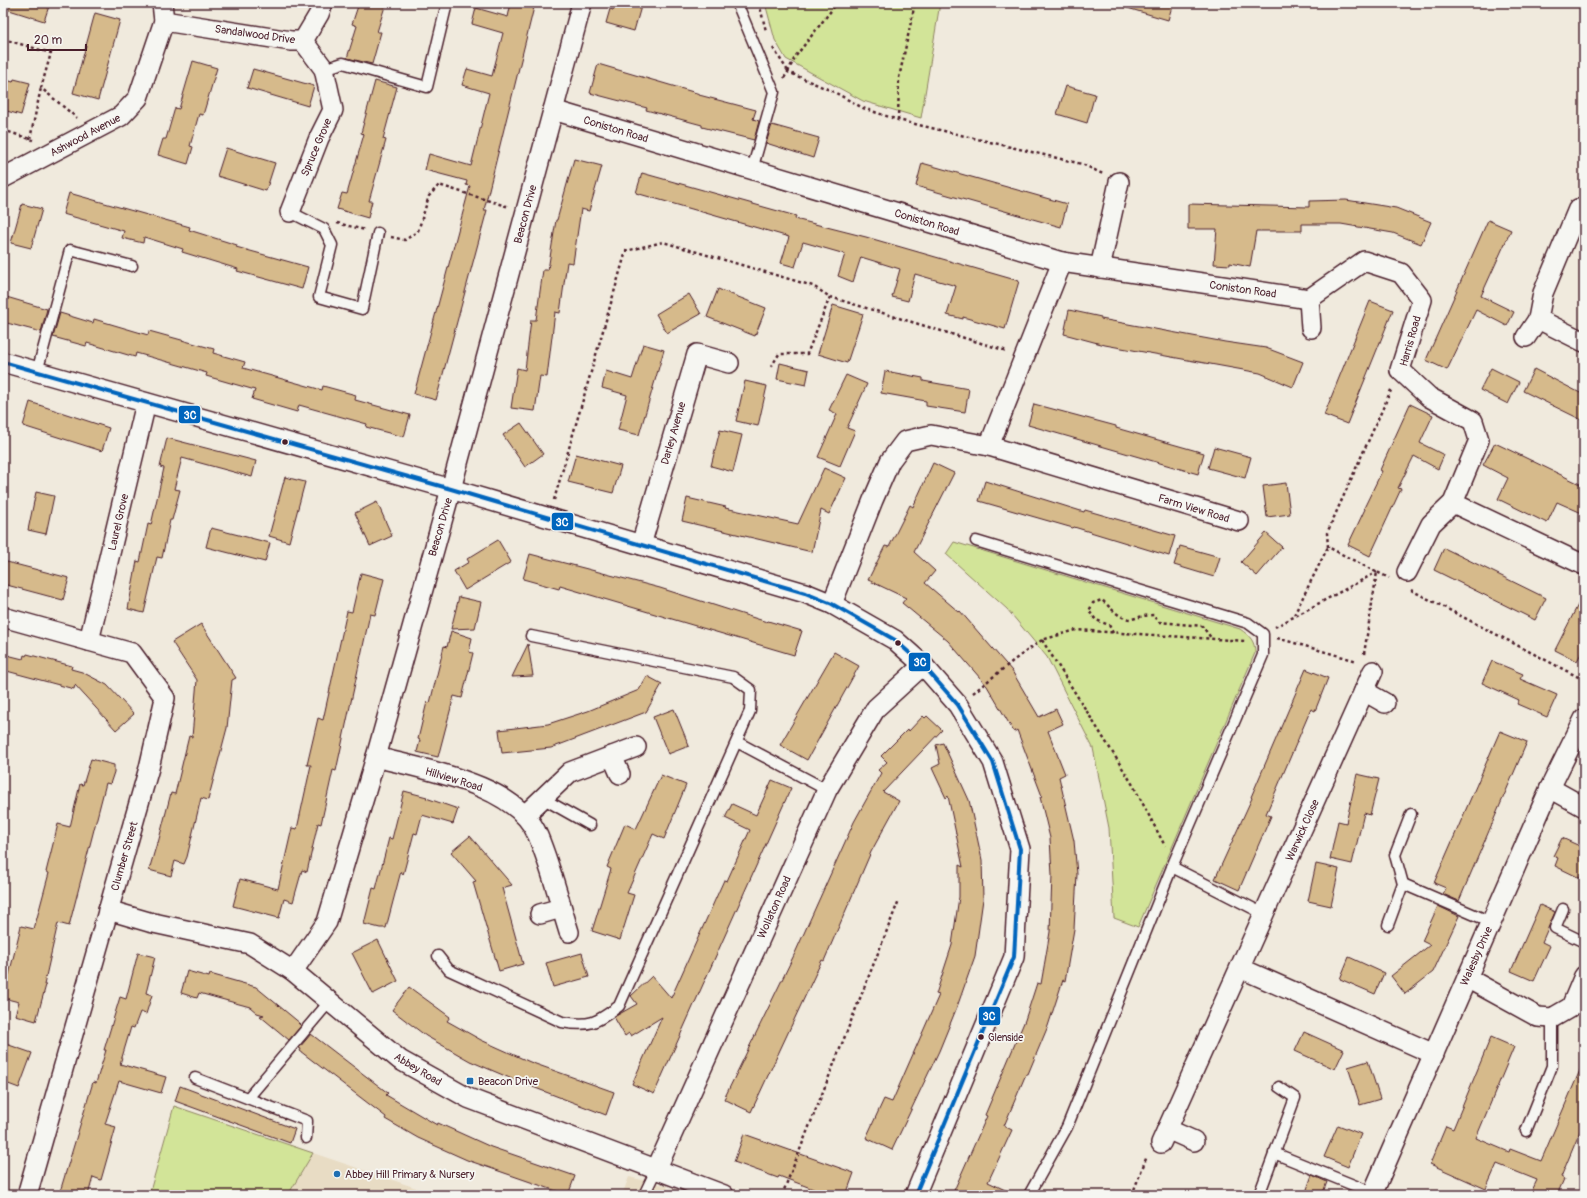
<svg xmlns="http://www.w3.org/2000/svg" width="1587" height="1198" font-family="Pangolin,sans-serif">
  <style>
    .built { fill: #e8dcc4 }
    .green { fill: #d2e498; stroke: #8e8262 }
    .building { fill: #d6ba8b; stroke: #4a1f2b }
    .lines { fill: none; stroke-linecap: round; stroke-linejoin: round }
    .lane-casing { stroke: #4a1f2b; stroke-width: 13 }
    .street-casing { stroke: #4a1f2b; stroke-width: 22 }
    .path { stroke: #4a1f2b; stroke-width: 2.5; stroke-dasharray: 3 3; stroke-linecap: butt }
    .lane { stroke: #f6f6f2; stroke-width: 10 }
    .street { stroke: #f6f6f2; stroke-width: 19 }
    .bus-1-casing { stroke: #f6f6f2; stroke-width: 7 }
    .bus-1 { stroke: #0065bd; stroke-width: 4 }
    .bus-dot { fill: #4a1f2b; stroke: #f6f6f2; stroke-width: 1.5 }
    .poi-dot { fill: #1f6fb2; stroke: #f6f6f2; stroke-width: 1.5 }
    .labels { text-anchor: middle; stroke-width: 3.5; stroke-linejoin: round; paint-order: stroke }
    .bus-label { font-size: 10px; fill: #4a1f2b; stroke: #f6f6f2; text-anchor: start }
    .street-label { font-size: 11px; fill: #4a1f2b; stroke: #f6f6f2 }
    .poi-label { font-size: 11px; fill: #4a1f2b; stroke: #f6f6f2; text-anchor: start }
    .line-badge { stroke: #f6f6f2; stroke-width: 1.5 }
    .badge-label { font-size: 11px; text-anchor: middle; font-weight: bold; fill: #fff }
  </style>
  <rect width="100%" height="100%" fill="#f0eadd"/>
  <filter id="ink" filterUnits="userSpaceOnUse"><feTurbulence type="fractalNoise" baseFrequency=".025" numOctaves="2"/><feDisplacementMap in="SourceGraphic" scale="8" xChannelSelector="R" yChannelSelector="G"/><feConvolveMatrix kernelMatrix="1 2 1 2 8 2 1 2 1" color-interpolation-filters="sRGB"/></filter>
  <g filter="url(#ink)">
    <!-- built -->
    <g class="built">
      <polygon points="313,1153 437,1195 288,1195"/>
      <polygon points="629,1177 668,1186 664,1195 622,1195"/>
    </g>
    <!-- green -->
    <g class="green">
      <polygon points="765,3 940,3 921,118 863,101 786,59 775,40"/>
      <path d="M954,542L1240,629C1250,636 1255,641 1255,653L1138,927L1114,918L1109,828L1093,748L1047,657L1007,609L946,554Z"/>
      <polygon points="174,1106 313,1153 288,1195 149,1195"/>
    </g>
    <!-- building -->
    <g class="building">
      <polygon points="3,3 50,3 44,21 3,8"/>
      <polygon points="359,3 386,3 377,32 381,32 372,64 347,58 357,26 352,24"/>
      <polygon points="511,3 535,3 484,210 487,210 436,400 414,394 470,186 466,185 467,181 425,170 429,154 471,166 489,93 462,85 467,69 492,76 503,33 472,24 476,8 508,17"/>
      <polygon points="615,3 642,3 634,31 606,23 610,9 613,10"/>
      <polygon points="1124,3 1173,3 1168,20 1124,7"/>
      <polygon points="95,13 120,20 98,100 73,93"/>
      <polygon points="193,61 217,68 203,115 199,114 190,146 193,147 188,164 158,155 163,139 166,139 175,108 179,109"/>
      <polygon points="598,64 700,94 699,95 756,110 753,119 759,121 754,140 702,127 702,125 646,110 647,108 590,93"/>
      <polygon points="253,69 314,86 308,106 247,88"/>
      <polygon points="3,79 13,82 14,79 30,83 21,115 3,110"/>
      <polygon points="375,81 397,87 383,139 386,140 369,201 372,201 368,218 337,209 342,193 347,194 364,134 361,133"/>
      <polygon points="1066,86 1095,94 1087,123 1057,114"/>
      <polygon points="772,125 819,138 813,158 766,143"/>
      <polygon points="226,148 275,163 266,191 217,176"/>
      <polygon points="574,159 602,166 589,211 581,209 573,263 567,262 560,313 555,312 547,377 540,376 535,411 511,408 517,368 525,370 531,320 536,320 543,270 548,270 556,220 557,220"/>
      <polygon points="922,163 1067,204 1061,227 916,186"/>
      <polygon points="642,173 796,216 795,219 866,237 1019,281 1005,329 963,317 963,319 947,315 956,286 915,274 908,301 892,297 900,269 861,257 853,282 838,276 845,254 803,242 795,267 781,263 789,237 636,193"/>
      <polygon points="69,193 190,227 189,230 237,245 236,247 308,267 302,289 237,271 238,269 182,252 183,249 144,237 143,243 122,238 124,231 63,214"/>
      <polygon points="1346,200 1396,208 1431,222 1421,244 1393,233 1341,224 1302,224 1302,231 1256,231 1250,267 1230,263 1230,265 1214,264 1217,229 1188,229 1188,204 1309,207 1309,201"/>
      <polygon points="22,204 42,209 31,248 11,243"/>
      <polygon points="1488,220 1511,230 1481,296 1514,312 1507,326 1476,310 1447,370 1426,360"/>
      <polygon points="718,289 766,308 755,336 707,317"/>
      <polygon points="689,294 701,314 667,333 656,314"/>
      <polygon points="3,296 47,309 41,332 3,322"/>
      <polygon points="1370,301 1393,310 1347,424 1324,415"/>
      <polygon points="833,305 863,314 847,363 818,354"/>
      <polygon points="1069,310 1101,317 1101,319 1225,342 1266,348 1303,362 1293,387 1260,373 1105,345 1064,334"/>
      <polygon points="60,313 93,323 94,319 148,335 149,331 214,349 213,353 245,362 243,368 322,390 323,386 356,395 355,400 410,415 404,437 366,427 367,424 299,405 297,412 252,399 255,390 206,376 207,373 136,353 135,357 87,343 86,346 53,337"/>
      <polygon points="643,344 664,350 639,435 618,430 627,395 602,388 606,371 632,379"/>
      <polygon points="780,363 809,370 806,385 777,379"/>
      <polygon points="1491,368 1519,382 1508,404 1480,390"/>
      <polygon points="1534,369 1584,395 1584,421 1523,391"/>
      <polygon points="885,371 923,378 923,381 969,389 965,412 926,406 926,401 881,393"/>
      <polygon points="846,375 867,384 847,428 855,431 840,466 818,457 837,414 829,410"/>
      <polygon points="745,381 767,386 758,426 736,421"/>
      <polygon points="30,402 109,428 102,451 23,426"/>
      <polygon points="1034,404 1116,426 1116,428 1204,453 1198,474 1028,425"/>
      <polygon points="1410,404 1433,415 1420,443 1444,455 1438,469 1414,456 1398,488 1401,489 1370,556 1348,545 1365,509 1364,508 1382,471 1380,470"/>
      <polygon points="521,423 543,454 525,467 503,435"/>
      <polygon points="720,430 742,435 733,472 711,466"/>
      <polygon points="167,438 256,461 252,477 182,458 174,489 180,490 172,520 170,520 162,558 157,557 144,613 128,609 137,561 140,562 148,524 151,525 164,468 160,467"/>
      <polygon points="1495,443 1584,486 1584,514 1557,502 1547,523 1498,499 1508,478 1483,465"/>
      <polygon points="1214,447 1251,457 1245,478 1208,468"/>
      <polygon points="576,454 621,466 613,493 568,482"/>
      <polygon points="933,463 954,473 914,552 935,571 925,583 959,612 960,611 1012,671 1039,717 1056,709 1063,724 1048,731 1065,774 1059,777 1074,841 1077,874 1074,929 1065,981 1063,980 1048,1026 1028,1074 1026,1074 1004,1126 1012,1130 988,1182 1016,1195 952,1195 987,1116 985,1115 1025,1020 1037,983 1041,984 1050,932 1052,875 1050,838 1040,797 1042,796 1017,730 1014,732 987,686 948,641 902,603 906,598 868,580 885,546 889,547 910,505 913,507"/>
      <polygon points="824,468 846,478 829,514 821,510 812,552 682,521 687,498 726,507 725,508 798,524"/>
      <polygon points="285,477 305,482 289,542 269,536"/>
      <polygon points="985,481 1084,512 1085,510 1175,536 1169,556 1074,527 1073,528 979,501"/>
      <polygon points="1286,483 1290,514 1267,517 1263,486"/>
      <polygon points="36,492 54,496 46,534 28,530"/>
      <polygon points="377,502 392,536 370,546 355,513"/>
      <polygon points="211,528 270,543 265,562 206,547"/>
      <polygon points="1266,533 1282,547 1257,576 1241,562"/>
      <polygon points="498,540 511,562 465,590 454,571 469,562 467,559"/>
      <polygon points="1180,546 1220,557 1214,577 1174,565"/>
      <polygon points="1444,548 1546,598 1535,620 1434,570"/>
      <polygon points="530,554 660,588 767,622 768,621 802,631 794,655 560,586 559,589 523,579"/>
      <polygon points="3,561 69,578 63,600 3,584"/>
      <polygon points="361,573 384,579 375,615 370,614 336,771 333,770 321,824 318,823 307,872 302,870 293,902 284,899 279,918 233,906 240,879 278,889 292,828 297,829 311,765 307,765 318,718 323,720 347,611 352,612"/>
      <polygon points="1584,593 1584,648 1577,661 1555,650"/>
      <polygon points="459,597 481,602 475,628 451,629"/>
      <polygon points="201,624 236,678 232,680 227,728 208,800 201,798 187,857 184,864 175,861 171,876 149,870 157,843 158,843 171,793 175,794 189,736 192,737 197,680 172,642"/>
      <polygon points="451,631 472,638 469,652 473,653 462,698 454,696 438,757 417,752 420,740 418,739 427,702 430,703 444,646 447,647"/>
      <polygon points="528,644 533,676 512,677"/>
      <polygon points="834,652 859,666 807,760 780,745"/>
      <polygon points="3,654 23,659 24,655 26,656 27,654 72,666 71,669 82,672 107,685 134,714 116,730 75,685 74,689 3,670"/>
      <polygon points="1492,661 1523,674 1520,679 1557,695 1547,717 1517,704 1519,700 1482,683"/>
      <polygon points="1306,669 1328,678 1315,711 1311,709 1266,814 1271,816 1239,890 1215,879 1252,798 1251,797"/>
      <polygon points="647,676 662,684 646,712 551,748 502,753 499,730 548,724 588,711 639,690"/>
      <polygon points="674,709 689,746 668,754 653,717"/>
      <polygon points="923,716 925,718 927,716 942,730 883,792 899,801 871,852 824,961 822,960 751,1112 724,1099 796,951 854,822 881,773 878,770 887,762 881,756 908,729 909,731"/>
      <polygon points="1500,731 1527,742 1459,901 1443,894 1446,888 1434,883"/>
      <polygon points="943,743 969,800 982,860 983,899 975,956 957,1007 939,1051 892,1150 866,1138 884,1099 892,1102 939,995 936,994 952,945 959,897 959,865 963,867 948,796 946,798 932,768 940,764 936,745"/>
      <polygon points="91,759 114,765 114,772 110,784 106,783 69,926 58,923 44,985 46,985 36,1021 15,1015 19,1002 3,998 3,974 9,975 21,926 34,929 49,873 46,872 58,824 70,827 80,784 83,785"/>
      <polygon points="1357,774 1379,779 1370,815 1364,813 1352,864 1330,859 1338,821 1346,823"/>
      <polygon points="661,775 686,785 664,839 653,834 627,893 634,895 620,940 592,931 611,869 607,867 625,824 636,829"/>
      <polygon points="772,780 791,788 654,1094 632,1084 662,1017 631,1036 629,1033 625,1036 614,1017 637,1004 631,996 652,976 671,998 724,880 727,881 750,830 725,818 732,804 756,815"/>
      <polygon points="404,791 427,797 426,798 458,809 453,824 422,815 417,834 414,833 403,875 401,871 386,928 380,928 364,924 373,888 376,889 389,838 392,839"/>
      <polygon points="470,836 512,885 502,888 523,964 499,971 473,882 476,881 451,852"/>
      <polygon points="1562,838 1584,848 1584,880 1555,866 1558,858 1553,856"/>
      <polygon points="1316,864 1339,869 1331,906 1308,901"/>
      <polygon points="1540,905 1555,912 1542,942 1550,946 1534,981 1511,971"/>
      <polygon points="1438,906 1459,916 1433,972 1405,994 1391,976 1430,945 1422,941"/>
      <polygon points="378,940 398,981 373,994 352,953"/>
      <polygon points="138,953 155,957 146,993 152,995 146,1014 140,1012 134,1028 131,1027 120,1064 166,1077 161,1093 119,1081 105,1124 116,1127 101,1180 93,1177 88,1195 59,1195 93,1082 96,1083 106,1050 104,1050 120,997 126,999"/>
      <polygon points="582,953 589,977 553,987 546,963"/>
      <polygon points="1349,957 1384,973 1375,994 1340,979"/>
      <polygon points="187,971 209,977 210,974 256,987 301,1024 298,1023 301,1026 289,1040 260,1016 264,1015 257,1013 250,1007 199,993 197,998 181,993"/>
      <polygon points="409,987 450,1017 447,1021 481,1040 530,1062 614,1092 606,1115 517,1081 470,1061 426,1036 392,1010"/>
      <polygon points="1304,1032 1344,1050 1335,1069 1295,1051"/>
      <polygon points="311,1034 388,1093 386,1095 437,1125 438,1123 491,1147 575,1176 568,1195 467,1160 418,1138 385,1119 386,1117 300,1051 301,1049 299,1048"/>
      <polygon points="1491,1037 1514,1047 1476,1138 1509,1152 1510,1149 1541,1161 1584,1061 1584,1122 1561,1177 1564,1179 1557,1195 1530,1195 1537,1180 1497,1164 1486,1189 1430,1164 1446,1126 1453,1129"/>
      <polygon points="6,1044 32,1053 19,1088 3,1082 3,1054"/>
      <polygon points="1368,1061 1380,1099 1360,1105 1348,1067"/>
      <polygon points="180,1086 295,1129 290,1143 175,1101"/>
      <polygon points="1338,1125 1361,1134 1348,1167 1324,1157"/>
      <polygon points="744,1134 854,1173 846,1195 829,1195 779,1176 778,1178 734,1162"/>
      <polygon points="1312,1175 1327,1182 1322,1195 1305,1195"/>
    </g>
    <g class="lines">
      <defs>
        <g id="lane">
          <polyline points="737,3 774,92 752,170"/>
          <polyline points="324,69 343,63 427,87 447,3"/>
          <polyline points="290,212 324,229 332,245 319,297 362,309 378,233"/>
          <polyline points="37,372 70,250 132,266"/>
          <polyline points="976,541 1248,623 1263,634 1263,655 1174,862 1067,1127 1029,1195"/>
          <polyline points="737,742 827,790"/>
          <polyline points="542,798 590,825"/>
          <polyline points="1172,867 1264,914"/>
          <polyline points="1403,884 1491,922"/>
          <polyline points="1563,909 1555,928 1584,942"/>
          <polyline points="1388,925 1403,884 1395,855 1411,814"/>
          <path d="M438,956L449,970L562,1022C590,1027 596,1023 619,1006L750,711L751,690L733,677L531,636"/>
          <polyline points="195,1078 307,1121 306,1138"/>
          <polyline points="248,1098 330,1001"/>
          <polyline points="1526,1131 1552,1066 1552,1018"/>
          <polyline points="1274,1153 1373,1193"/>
          <polyline points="644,1195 656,1170"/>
          <polyline points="1259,1195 1295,1098 1279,1087"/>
        </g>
        <g id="street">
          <polyline points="164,21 291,41 303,41 319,14 323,3"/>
          <polyline points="553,110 1062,262 1309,299"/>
          <polyline points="3,178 121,116 138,98 164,21 162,3"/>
          <polyline points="1578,209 1543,293 1538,319 1584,342"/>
          <polyline points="290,212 319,138 333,110 324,69 303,41"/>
          <polyline points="1100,268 1119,182"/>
          <polyline points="1309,299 1364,261 1401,273 1422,300 1400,370 1429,397 1473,421 1479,440 1453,503 1431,524 1407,572"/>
          <polyline points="1309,299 1311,328"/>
          <polyline points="1526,337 1538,319"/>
          <polyline points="3,362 451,489 805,593 832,604 895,640 923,665 958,705 993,762 1020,849 1014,957 915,1195"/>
          <polyline points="989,446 1062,262"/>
          <polyline points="1453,503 1584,565"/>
          <polyline points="641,545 697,354 729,363"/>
          <polyline points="832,604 873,500 890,461 905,441 931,435 989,446 1239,521"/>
          <polyline points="3,617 132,653 165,698 149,768 27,1195"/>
          <polyline points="89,641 146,403"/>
          <polyline points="1364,691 1385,703"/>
          <polyline points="612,756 620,774"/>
          <path d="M376,757C425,770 517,784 538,836C551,867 559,900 569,932"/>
          <polyline points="1550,788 1584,807"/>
          <polyline points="525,815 570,772 636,747"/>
          <polyline points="108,910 149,922 250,944 293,971 400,1060 468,1098 724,1195"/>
          <polyline points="540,914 561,908"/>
          <polyline points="1240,968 1434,1054"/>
          <polyline points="293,971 327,922 376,757 451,489 582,3"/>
          <polyline points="1467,978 1538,1017 1552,1018 1571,1007 1584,976"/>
          <polyline points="1167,1129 1194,1141"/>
          <polyline points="1161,1143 1373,671"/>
          <polyline points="656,1170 827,790 876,708 923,665"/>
          <polyline points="1372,1195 1550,788 1584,719"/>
        </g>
      </defs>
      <!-- lane casing -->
      <use href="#lane" class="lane-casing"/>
      <!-- street casing -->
      <use href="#street" class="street-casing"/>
      <!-- path -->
      <g class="path">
        <polyline points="759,3 766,31"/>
        <polyline points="3,39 51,53 41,88 77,118"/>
        <polyline points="773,48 788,71"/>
        <polyline points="788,72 795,57 837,3"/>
        <polyline points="784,78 788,72 834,92 863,108 898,120 1082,164 1103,174"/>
        <polyline points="898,120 899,78 915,3"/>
        <polyline points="3,130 33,140"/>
        <polyline points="30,139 41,88"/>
        <polyline points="337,223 365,230"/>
        <polyline points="391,237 405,240 418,231 429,196 439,185 509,207"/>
        <polyline points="771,367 779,354 807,354 830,297"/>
        <polyline points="554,500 626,251 663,242 813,286 830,297 1007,351"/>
        <polyline points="1376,572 1328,547 1327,533 1392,388"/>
        <polyline points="1411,590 1584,680"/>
        <polyline points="1294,615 1328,547"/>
        <polyline points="1275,627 1377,572"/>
        <path d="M1113,633L1109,625L1096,620L1089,611L1093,603L1102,600C1110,607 1120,620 1132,619C1140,617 1145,615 1154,615L1159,622L1202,626L1212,639"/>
        <polyline points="1277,638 1357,661"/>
        <polyline points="1042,640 1133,785 1165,846"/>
        <polyline points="1364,654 1377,572 1389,578"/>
        <polyline points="973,693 1014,660 1042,640 1076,630 1246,641"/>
        <polyline points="782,1195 899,900"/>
        <polyline points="1132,1195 1147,1156"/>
      </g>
      <!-- lane -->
      <use href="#lane" class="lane"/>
      <!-- street -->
      <use href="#street" class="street"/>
      <defs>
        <polyline id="bus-1" points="3,362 451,489 805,593 832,604 895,640 923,665 958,705 993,762 1020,849 1014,957 915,1195"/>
      </defs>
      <!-- bus-1 casing -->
      <use href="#bus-1" class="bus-1-casing"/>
      <!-- bus-1 -->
      <use href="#bus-1" class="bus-1"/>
    </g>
  </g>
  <!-- markers -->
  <g class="bus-dot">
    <circle cx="285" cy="442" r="3.5"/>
    <circle cx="898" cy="643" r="3.5"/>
    <circle cx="981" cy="1037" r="3.5"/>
  </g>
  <g class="poi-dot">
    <rect x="466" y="1077" width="8" height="8" rx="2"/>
    <circle cx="337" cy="1174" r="4"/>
  </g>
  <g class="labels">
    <!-- bus labels -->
    <g class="bus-label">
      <text x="988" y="1041">Glenside</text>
    </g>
    <!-- street labels -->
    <g class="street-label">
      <text transform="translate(255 34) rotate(8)" y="4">Sandalwood Drive</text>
      <text transform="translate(616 129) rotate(17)" y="4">Coniston Road</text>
      <text transform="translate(85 135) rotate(-28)" y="4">Ashwood Avenue</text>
      <text transform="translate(316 147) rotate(-67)" y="4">Spruce Grove</text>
      <text transform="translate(525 214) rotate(-75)" y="4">Beacon Drive</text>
      <text transform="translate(927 222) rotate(17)" y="4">Coniston Road</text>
      <text transform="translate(1243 289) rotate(8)" y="4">Coniston Road</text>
      <text transform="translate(1410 341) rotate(-74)" y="4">Harris Road</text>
      <text transform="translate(673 433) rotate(-74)" y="4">Darley Avenue</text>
      <text transform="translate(1194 508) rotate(17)" y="4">Farm View Road</text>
      <text transform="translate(118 522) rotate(-77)" y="4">Laurel Grove</text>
      <text transform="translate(440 527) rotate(-74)" y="4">Beacon Drive</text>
      <text transform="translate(454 779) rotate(17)" y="4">Hillview Road</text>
      <text transform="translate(1302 830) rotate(-66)" y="4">Warwick Close</text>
      <text transform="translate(124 856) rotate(-74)" y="4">Clumber Street</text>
      <text transform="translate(774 907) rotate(-66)" y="4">Wollaton Road</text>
      <text transform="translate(1476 956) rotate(-66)" y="4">Walesby Drive</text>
      <text transform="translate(418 1069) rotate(31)" y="4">Abbey Road</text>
    </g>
    <!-- poi labels -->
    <g class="poi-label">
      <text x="478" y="1085">Beacon Drive</text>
      <text x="345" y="1178">Abbey Hill Primary &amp; Nursery</text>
    </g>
  </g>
  <g class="line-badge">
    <rect x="178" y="405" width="23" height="19" rx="4" fill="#0065bd"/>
    <rect x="551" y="512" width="23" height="19" rx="4" fill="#0065bd"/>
    <rect x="908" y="652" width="23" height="20" rx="4" fill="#0065bd"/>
    <rect x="978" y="1006" width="23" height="20" rx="4" fill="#0065bd"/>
  </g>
  <g class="badge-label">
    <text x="190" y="419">3C</text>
    <text x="562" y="526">3C</text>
    <text x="920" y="666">3C</text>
    <text x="989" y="1020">3C</text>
  </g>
  <!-- margin -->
  <rect width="1587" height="1198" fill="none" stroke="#f6f6f2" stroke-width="16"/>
  <rect x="8" y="8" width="1571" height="1182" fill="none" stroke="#4a1f2b" stroke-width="1.5" filter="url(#ink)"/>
  <!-- scale -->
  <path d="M28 44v6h58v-6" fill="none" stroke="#4a1f2b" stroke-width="2"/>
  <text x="34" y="44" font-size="12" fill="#4a1f2b" stroke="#f6f6f2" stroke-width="3" paint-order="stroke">20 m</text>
</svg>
